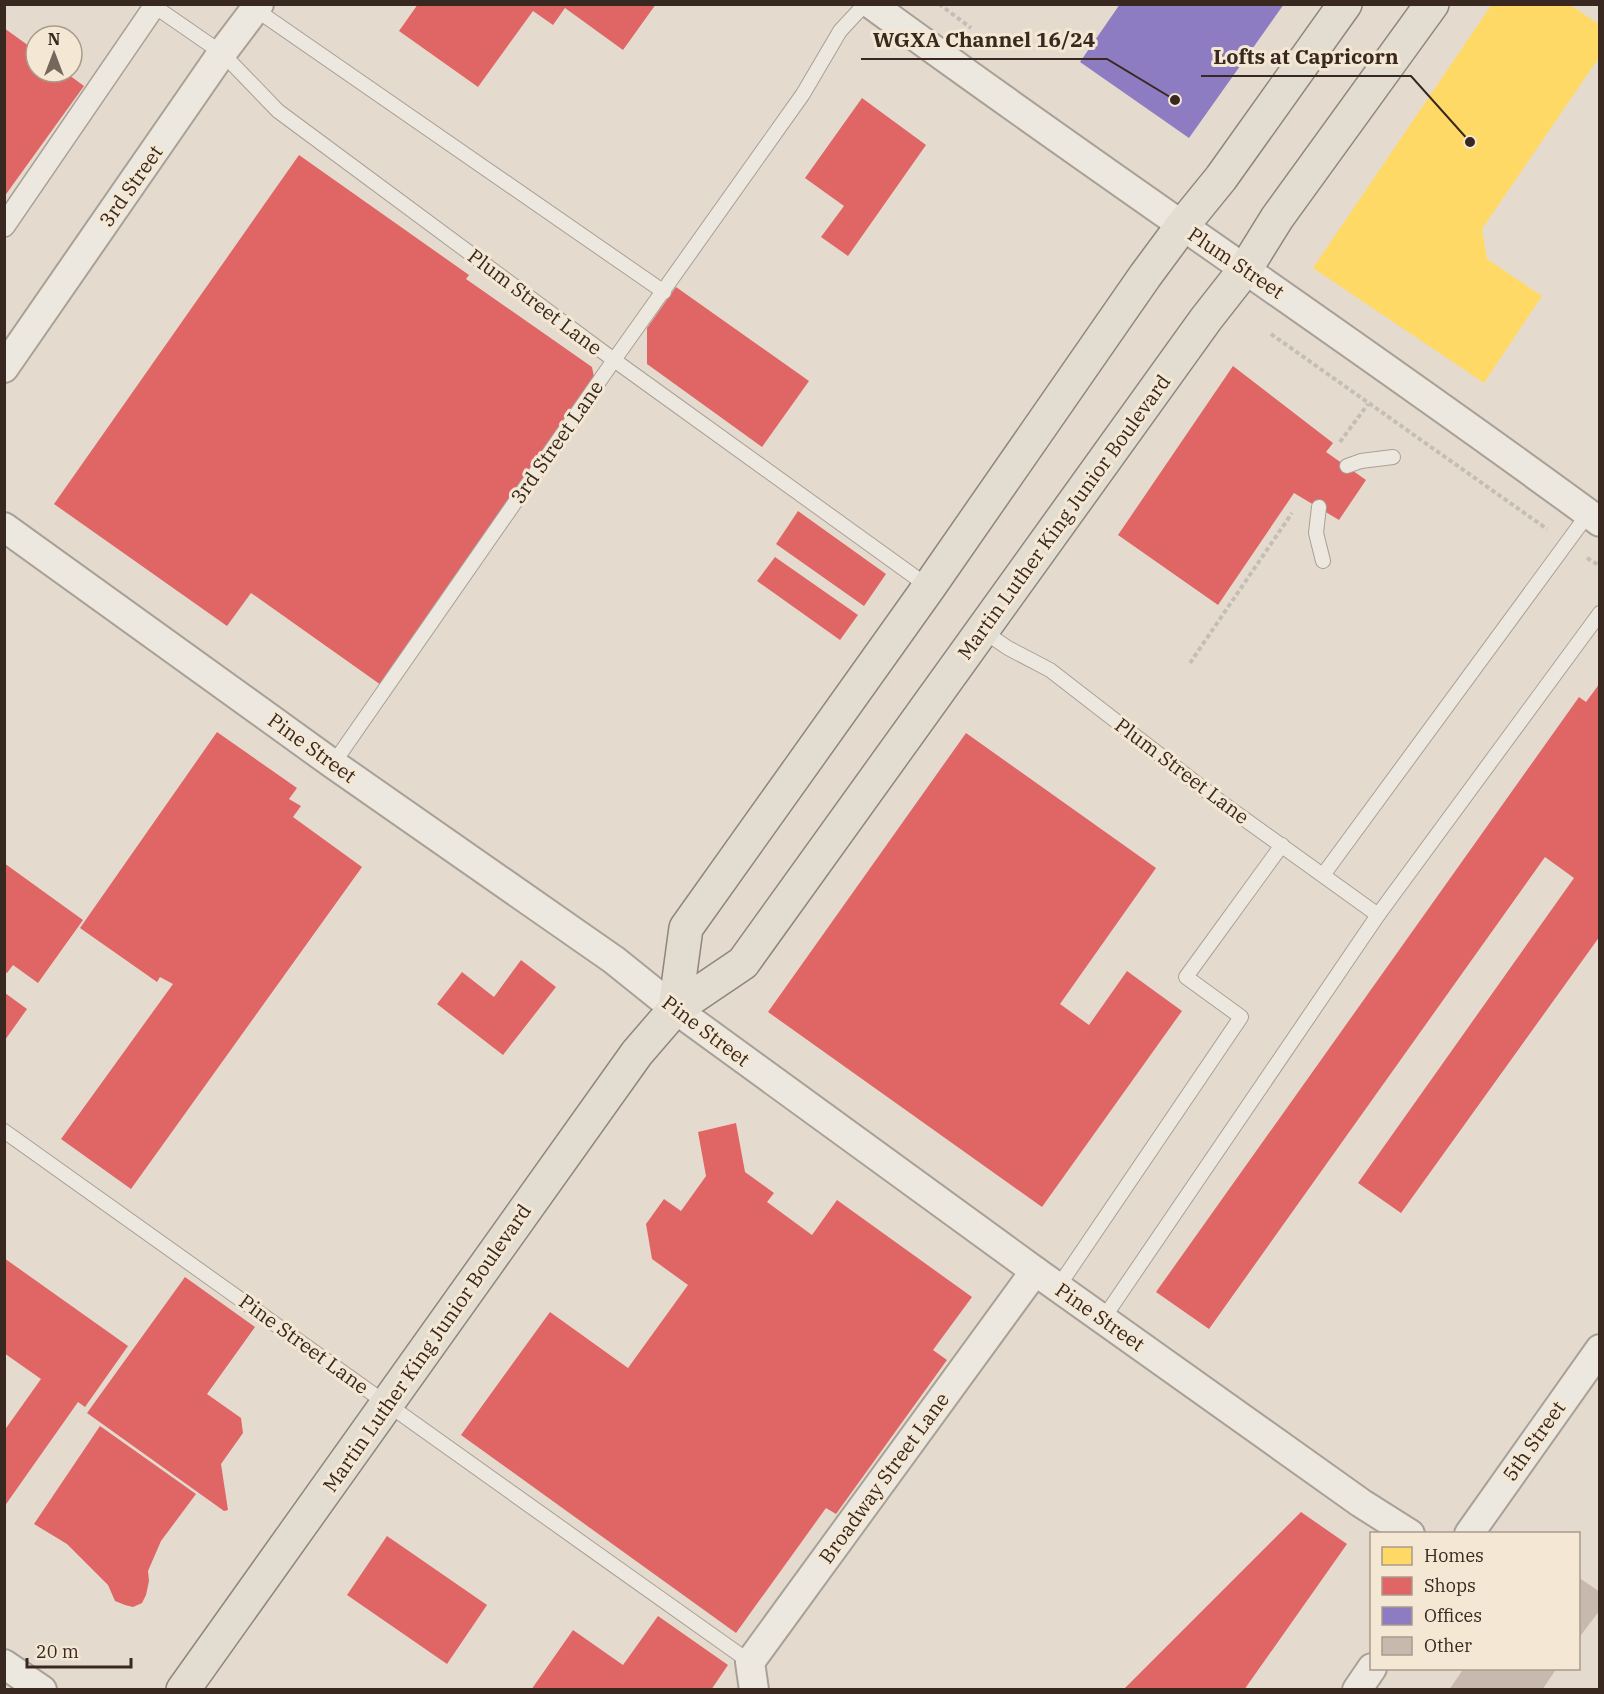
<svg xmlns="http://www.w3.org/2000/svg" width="1604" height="1694" font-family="'IBM Plex Serif',serif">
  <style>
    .homes { fill: #ffd966 }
    .shops { fill: #e06666 }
    .offices { fill: #8e7cc3 }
    .building { fill: #c8b9af }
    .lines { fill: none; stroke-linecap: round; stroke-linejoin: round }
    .service-casing { stroke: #a9a096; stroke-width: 16 }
    .pedestrian-casing { stroke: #a9a096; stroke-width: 24 }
    .minor-casing { stroke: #a9a096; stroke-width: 32 }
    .primary-casing { stroke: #8f867d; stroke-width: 36 }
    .path { stroke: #c5beb6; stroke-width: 4; stroke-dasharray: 4.5 3; stroke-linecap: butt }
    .service { stroke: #ece7df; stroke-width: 14 }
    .pedestrian { stroke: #ece7df; stroke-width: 21 }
    .minor { stroke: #ece7df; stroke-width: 28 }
    .primary { stroke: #e3dcd1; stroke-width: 33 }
    .labels { text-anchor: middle; stroke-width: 6; stroke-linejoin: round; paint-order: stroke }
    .street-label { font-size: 20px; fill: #38281f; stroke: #f4e8d4 }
    .leader { fill: none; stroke: #38281f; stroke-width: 2 }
    .callout-dot { fill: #38281f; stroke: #f4e8d4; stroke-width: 2 }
    .callout-label { font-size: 21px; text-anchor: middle; font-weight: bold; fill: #38281f; stroke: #f4e8d4; stroke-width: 6; stroke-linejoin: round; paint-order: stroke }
  </style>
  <rect width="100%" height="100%" fill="#e4dbce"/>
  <!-- homes -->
  <polygon class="homes" points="1492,4 1569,4 1600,25 1600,56 1482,229 1487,259 1542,296 1484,383 1313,268"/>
  <!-- shops -->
  <g class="shops">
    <polygon points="418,4 656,4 623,50 565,8 553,25 533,11 478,87 399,31"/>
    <polygon points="4,28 36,51 36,72 65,72 84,86 4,197"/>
    <polygon points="862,98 926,145 848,256 821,237 844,206 805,178"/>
    <polygon points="299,155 469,275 466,279 592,367 595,382 381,685 251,593 227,626 54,504"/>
    <polygon points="676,287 809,381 762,447 647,364 647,328"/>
    <polygon points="1233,366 1333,443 1326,452 1366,480 1339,520 1294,493 1218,605 1118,535"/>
    <polygon points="798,511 886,574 864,606 776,544"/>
    <polygon points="775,557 858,615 840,640 757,581"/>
    <polygon points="1600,683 1600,936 1401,1213 1358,1183 1574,878 1545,857 1209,1329 1156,1292 1579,697 1586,702"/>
    <polygon points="217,732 297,788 289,799 301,806 293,817 362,867 131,1189 61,1139 173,984 160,977 157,982 80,928"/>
    <polygon points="966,733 1156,868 1060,1004 1089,1025 1127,971 1182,1011 1042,1207 768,1012"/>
    <polygon points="4,863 83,920 38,983 13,965 7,973 4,971"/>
    <polygon points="521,960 556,987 503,1055 437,1004 462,972 494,997"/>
    <polygon points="5,993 27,1009 5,1040"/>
    <polygon points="736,1123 745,1172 774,1193 767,1202 812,1235 837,1200 972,1297 933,1350 947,1360 836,1514 826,1508 736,1633 461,1435 550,1312 628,1368 688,1285 652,1259 646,1224 664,1199 681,1211 706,1176 698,1132"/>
    <polygon points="4,1258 128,1346 85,1407 78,1402 4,1507 4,1431 41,1379 4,1353"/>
    <polygon points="185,1277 255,1327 207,1394 241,1418 243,1433 221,1464 228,1510 224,1511 87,1413"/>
    <polygon points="100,1426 196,1494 161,1541 148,1571 149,1581 146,1595 142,1603 133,1607 125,1605 115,1601 108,1585 67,1544 34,1524"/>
    <polygon points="1301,1512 1347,1544 1244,1690 1123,1690"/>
    <polygon points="387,1536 487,1605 447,1664 347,1595"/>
    <polygon points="658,1616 728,1665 711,1690 531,1690 573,1630 623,1665"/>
  </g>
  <!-- offices -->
  <polygon class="offices" points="1120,4 1284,4 1189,138 1080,62"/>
  <!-- building -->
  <g class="building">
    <polygon points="1578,1577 1600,1592 1600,1610 1578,1639"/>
    <polygon points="1464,1668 1557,1668 1542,1690 1449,1690"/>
  </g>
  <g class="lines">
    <defs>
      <g id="service">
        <polyline points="151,4 222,53 278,111 614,360 929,587"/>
        <polyline points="255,9 664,292"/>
        <polyline points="1347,466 1361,461 1393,457"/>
        <polyline points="1319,507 1316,533 1323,561"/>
        <polyline points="983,631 1008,648 1050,670 1218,800 1378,915"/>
        <polyline points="333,764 614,360 803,94 840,31 865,4"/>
        <polyline points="1323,875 1588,514"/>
        <path d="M4,1131C254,1308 501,1486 750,1662"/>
        <polyline points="1058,1287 1241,1017 1186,977 1282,845"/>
        <polyline points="1103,1319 1378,915 1600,613"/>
      </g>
      <polyline id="pedestrian" points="4,226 156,4"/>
      <g id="minor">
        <path d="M871,4C1111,180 1360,345 1600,522"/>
        <polyline points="4,368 222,53 259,4"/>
        <polyline points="4,527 333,764 614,960 675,1009 1035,1271 1361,1503 1410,1534"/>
        <polyline points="1469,1534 1600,1349"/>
        <polyline points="4,1664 42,1690"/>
        <polyline points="754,1690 750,1662 1035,1271"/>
        <polyline points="1357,1690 1372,1668"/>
      </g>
      <g id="primary">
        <polyline points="675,1009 686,928 929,587 1145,276 1182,226 1221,178 1345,4"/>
        <polyline points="183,1690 637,1053 675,1009 743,963 1206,319 1246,268 1277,218 1432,4"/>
      </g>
    </defs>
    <!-- service casing -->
    <use href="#service" class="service-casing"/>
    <!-- pedestrian casing -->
    <use href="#pedestrian" class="pedestrian-casing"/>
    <!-- minor casing -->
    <use href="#minor" class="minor-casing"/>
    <!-- primary casing -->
    <use href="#primary" class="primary-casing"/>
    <!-- path -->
    <g class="path">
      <polyline points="939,4 971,28"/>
      <polyline points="1271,334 1547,529"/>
      <polyline points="1340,442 1368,404"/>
      <polyline points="1587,558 1600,566"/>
      <polyline points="1190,663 1292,513"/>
    </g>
    <!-- service -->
    <use href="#service" class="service"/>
    <!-- pedestrian -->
    <use href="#pedestrian" class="pedestrian"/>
    <!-- minor -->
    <use href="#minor" class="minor"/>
    <!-- primary -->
    <use href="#primary" class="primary"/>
  </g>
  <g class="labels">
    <!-- street labels -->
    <g class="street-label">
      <text transform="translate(131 186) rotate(-55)" y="7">3rd Street</text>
      <text transform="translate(1236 263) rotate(34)" y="7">Plum Street</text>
      <text transform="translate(535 302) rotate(37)" y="7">Plum Street Lane</text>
      <text transform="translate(557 442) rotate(-55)" y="7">3rd Street Lane</text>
      <text transform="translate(1064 517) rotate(-54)" y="7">Martin Luther King Junior Boulevard</text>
      <text transform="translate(312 748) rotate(36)" y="7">Pine Street</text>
      <text transform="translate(1182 771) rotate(37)" y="7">Plum Street Lane</text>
      <text transform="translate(706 1031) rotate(37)" y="7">Pine Street</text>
      <text transform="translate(1100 1317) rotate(35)" y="7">Pine Street</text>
      <text transform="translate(304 1344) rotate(36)" y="7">Pine Street Lane</text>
      <text transform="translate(427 1348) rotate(-55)" y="7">Martin Luther King Junior Boulevard</text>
      <text transform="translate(1534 1441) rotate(-55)" y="7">5th Street</text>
      <text transform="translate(884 1478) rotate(-54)" y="7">Broadway Street Lane</text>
    </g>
  </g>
  <!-- callouts -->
  <path class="leader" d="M1175 100L1107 59H861M1470 142L1411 76H1201"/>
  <g class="callout-dot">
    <circle cx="1175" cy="100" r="6"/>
    <circle cx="1470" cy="142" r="6"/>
  </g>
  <g class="callout-label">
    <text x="984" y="47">WGXA Channel 16/24</text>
    <text x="1306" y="64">Lofts at Capricorn</text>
  </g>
  <!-- border -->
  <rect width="1604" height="1694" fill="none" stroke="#38281f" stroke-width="12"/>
  <!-- legend -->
  <rect x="1370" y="1532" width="210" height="138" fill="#f4e8d4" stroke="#a99b8c" stroke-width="1.5"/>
  <rect x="1382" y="1547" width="30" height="18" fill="#ffd966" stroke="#a99b8c" stroke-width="1.5"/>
  <text x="1424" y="1562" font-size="18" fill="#38281f">Homes</text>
  <rect x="1382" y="1577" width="30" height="18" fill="#e06666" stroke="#a99b8c" stroke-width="1.5"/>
  <text x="1424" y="1592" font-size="18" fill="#38281f">Shops</text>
  <rect x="1382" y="1607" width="30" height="18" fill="#8e7cc3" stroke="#a99b8c" stroke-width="1.5"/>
  <text x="1424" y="1622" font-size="18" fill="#38281f">Offices</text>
  <rect x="1382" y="1637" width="30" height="18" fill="#c8b9af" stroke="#a99b8c" stroke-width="1.5"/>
  <text x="1424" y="1652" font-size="18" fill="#38281f">Other</text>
  <!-- north arrow -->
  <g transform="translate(54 54)"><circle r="28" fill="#f4e8d4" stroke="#a99b8c" stroke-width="1.5"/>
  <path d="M0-4.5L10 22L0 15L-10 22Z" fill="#74675c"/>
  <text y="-9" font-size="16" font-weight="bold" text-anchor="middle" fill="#38281f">N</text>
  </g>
  <!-- scale -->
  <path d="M27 1658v9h104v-9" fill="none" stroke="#38281f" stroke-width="3"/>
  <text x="36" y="1658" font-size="18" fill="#38281f" stroke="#f4e8d4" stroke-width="4.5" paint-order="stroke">20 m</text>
</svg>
